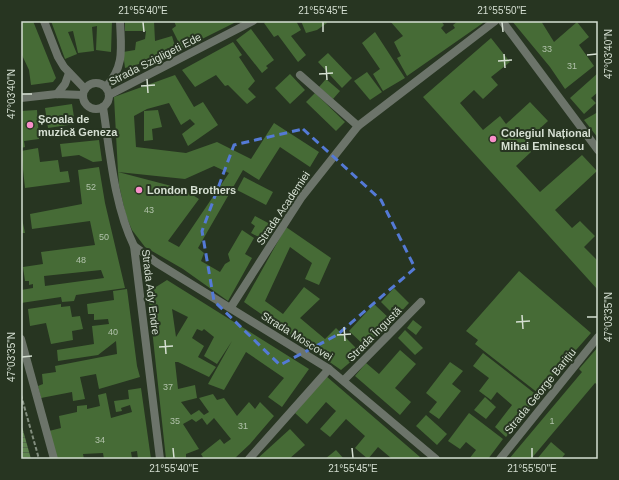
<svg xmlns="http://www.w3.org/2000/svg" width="619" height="480" font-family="Arial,sans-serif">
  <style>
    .water { fill: url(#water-rules) }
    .building { fill: #466b36; fill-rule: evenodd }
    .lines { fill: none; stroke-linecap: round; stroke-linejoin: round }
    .path { stroke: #838f7f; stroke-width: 2; stroke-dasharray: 4 2; stroke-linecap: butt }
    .street { stroke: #6c746a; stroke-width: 8 }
    .marked { fill: none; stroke: #547ad6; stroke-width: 3; stroke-dasharray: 8 5; stroke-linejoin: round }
    .ticks { fill: none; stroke: #d5dfd2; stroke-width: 1.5 }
    .poi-dot { fill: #f98fc9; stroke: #273521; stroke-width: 1.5 }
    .labels { text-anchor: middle; stroke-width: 4; stroke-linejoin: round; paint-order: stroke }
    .number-label { font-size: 9px; fill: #b1c2ab }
    .street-label { font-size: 11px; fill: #d5dfd2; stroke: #273521 }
    .poi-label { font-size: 11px; font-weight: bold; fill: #d5dfd2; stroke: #273521; text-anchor: start }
    .neatline { fill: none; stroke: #d5dfd2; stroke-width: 1.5 }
    .ticks-label { font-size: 10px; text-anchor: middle; fill: #d5dfd2 }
  </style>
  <defs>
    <pattern id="water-rules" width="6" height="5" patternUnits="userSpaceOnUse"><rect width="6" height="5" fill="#5f854f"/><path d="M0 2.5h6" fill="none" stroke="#536b49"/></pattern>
  </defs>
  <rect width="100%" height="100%" fill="#273521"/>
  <!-- water -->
  <polygon class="water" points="21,423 31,459 21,459"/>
  <!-- building -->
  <g class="building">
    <polygon points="21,21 33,21 56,78 53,82 31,85 29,70 21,53"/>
    <polygon points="51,21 112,21 111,52 96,50 97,26 92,27 94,51 78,53 73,31 68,32 77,54 65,59"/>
    <polygon points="125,21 154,21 155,41 172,36 177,53 125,68 123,52 135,50 136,42 145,39 146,31 125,31"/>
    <polygon points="174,21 238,21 182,49 172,29 176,26"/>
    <polygon points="267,21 296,21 301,30 291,36 306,55 298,62 278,35 274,37 264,23"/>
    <polygon points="301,21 326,21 327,23 317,30 306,33"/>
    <polygon points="390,21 441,21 444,25 441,28 446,34 455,28 453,25 458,21 482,21 483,23 407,76 397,58 401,56 394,42 403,36"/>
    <polygon points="512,21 541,21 554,42 577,22 589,37 579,45 594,66 565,89 550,67"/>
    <polygon points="251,29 274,60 266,66 268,68 262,73 236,40"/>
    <polygon points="375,32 405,78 383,91 373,74 380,69 362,43"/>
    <polygon points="491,38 510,62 491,77 498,85 483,99 474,90 460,103 483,130 500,116 506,124 530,102 548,121 524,143 531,152 516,166 540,192 582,155 597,171 555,210 572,228 580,221 595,236 584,247 598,261 598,290 423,97"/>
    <polygon points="233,42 242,55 239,57 255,81 248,89 256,97 247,104 228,85 225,86 216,75 195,87 182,70"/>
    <polygon points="328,53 352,78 342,88 318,62"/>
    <polygon points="367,72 382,92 370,100 354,81"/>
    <polygon points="598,73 598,92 591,98 596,103 584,114 570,98"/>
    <polygon points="290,74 305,90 290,104 275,88"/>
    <polygon points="175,75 194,107 203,102 218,125 188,146 182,134 195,124 190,119 181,125 169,103 147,109 134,116 136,147 186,153 217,142 251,159 274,123 319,152 310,167 280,147 259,180 243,170 198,248 204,253 201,261 220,272 225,264 230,261 228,254 242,230 254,238 245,254 252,258 228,301 183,269 145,247 132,230 126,216 119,185 118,172 183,189 199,199 168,241 179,247 229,173 214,166 185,179 118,172 114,97"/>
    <polygon points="326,79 340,91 333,99 319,87"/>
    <polygon points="315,93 345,122 336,131 306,102"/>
    <polygon points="72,104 75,124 48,128 45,108"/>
    <polygon points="37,110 39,139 24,141 25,147 21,148 21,111"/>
    <polygon points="158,110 162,127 152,129 153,140 144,141 144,111"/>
    <polygon points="598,112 598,138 584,120"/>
    <polygon points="99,140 102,161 93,162 79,155 62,157 60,144"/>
    <polygon points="38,148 40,162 58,160 60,172 68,171 70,182 25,188 21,151"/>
    <path d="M99,167L105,203L125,288L76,295L74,301L62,302L61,297L21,303V290L33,288V284L29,285V281H25L23,267L43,264L41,252L95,245L90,221L32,229L30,214L82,204L78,170ZM101,270L104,278L45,286L44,276Z"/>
    <polygon points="244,177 273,192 266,205 237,190"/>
    <polygon points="21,214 25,233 21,233"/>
    <polygon points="255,216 272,225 264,240 251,233 255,226 251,223"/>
    <polygon points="286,227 331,258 319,285 305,279 312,263 290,247 265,301 283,314 304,287 320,299 300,318 325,339 336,328 361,353 341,370 244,302"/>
    <polygon points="519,271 591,333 538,393 475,344 478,340 466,331"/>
    <path d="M167,280L309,369L282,407L268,397L284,378L246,352L224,390L208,384L232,341L217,364L204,356L214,337L204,329L202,331L197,329L192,338L204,346L198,357L216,367L209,377L178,362H175L178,389L195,385L197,398L181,402L191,415L199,410L204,415L209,412L199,398L213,394L217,400L224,398L237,416L249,402L255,409L260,402L274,416L250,444L234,459H204L201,454L220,439L224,444L231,439L214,418L207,425L202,418L196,422L192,419L183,424L199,449L186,454V459H166L148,292ZM172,309L188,317L176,337Z"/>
    <polygon points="394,288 409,303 396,317 381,302"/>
    <polygon points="127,289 137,366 140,377 99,389 96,374 80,377 85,399 73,401 72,392 41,398 38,386 43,384 42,374 56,372 55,366 117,354 116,341 98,355 58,361 57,350 94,344 92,326 109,324 108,319 94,320 94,314 88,314 87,304 114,300 113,291"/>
    <polygon points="61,304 61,307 70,306 72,317 80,316 83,329 72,331 73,340 51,344 46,323 30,326 28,309"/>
    <polygon points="374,304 391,320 366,347 349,331"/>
    <polygon points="413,320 422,327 416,335 407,328"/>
    <polygon points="405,330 423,348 415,355 398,338"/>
    <polygon points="598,347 598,385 595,383 531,459 509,459 582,372 579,369"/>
    <polygon points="400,350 416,364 395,388 411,402 400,415 355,376 366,363 379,374"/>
    <polygon points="483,353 538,396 506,437 495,427 512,405 497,392 491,400 479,391 489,378 473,366"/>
    <polygon points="450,362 463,371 452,384 461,391 439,419 429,412 437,402 426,393"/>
    <polygon points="326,376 420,457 418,459 390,459 391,458 378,447 368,459 355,448 365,436 346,419 330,437 320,429 336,411 326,402 307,424 295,413"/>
    <polygon points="141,388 151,459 138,459 137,451 131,452 132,458 136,459 104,459 103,453 83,454 84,459 57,459 49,431 61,428 59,416 77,412 77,406 87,405 87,409 100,406 98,395 106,393 111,418 132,412 130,405 121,408 122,411 116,412 114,401 129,399 128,390"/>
    <polygon points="485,397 496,407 486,419 474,410"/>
    <polygon points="469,413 503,439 488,459 469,459 476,450 466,442 460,449 448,441"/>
    <polygon points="426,415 447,434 437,445 416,426"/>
    <polygon points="290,429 305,445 289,459 257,459"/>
    <polygon points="551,442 565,454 561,459 537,459"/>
    <polygon points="336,450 344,459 325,459"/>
  </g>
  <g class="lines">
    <!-- path -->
    <polyline class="path" points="21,395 39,459"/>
    <!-- street -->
    <g class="street">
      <polyline points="44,21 58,57 64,67 85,89"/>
      <polyline points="502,21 598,150"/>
      <polyline points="300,75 358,126"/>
      <circle cx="96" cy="96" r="13"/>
      <path d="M106,87C125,66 121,48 120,21"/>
      <polyline points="57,94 65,84 69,73"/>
      <polyline points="109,95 253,21"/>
      <polyline points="21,98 57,94 83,95"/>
      <path d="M103,107C110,152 114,205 134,246L160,459"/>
      <polyline points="134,246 157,263 329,369 436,459"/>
      <polyline points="231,307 301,198 358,126 495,21"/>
      <polyline points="21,339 54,459"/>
      <polyline points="344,380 421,302"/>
      <polyline points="249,459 329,369"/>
      <polyline points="500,459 598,337"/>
    </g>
  </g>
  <!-- marked area -->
  <path class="marked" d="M303,129L381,200L415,268L337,335L280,365L214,301L202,231L234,145Z"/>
  <!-- ticks -->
  <path class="ticks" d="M143,22L144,32M323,22V32M502,22L503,32M504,54L505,68M587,55L597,54M498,61L512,60M326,66L327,80M319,74L333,73M147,79L148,93M141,86L155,85M22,94H32M522,315L523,329M587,317H597M516,322L530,321M344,327L345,341M337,335L351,334M165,340L166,354M159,347L173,346M22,357L32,356M173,448L174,458M352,448L353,458M532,448V458"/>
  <!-- markers -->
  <g class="poi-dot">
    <circle cx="30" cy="125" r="4"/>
    <circle cx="493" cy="139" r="4"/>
    <circle cx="139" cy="190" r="4"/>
  </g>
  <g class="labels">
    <!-- number labels -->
    <g class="number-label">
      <text x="547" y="52">33</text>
      <text x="572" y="69">31</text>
      <text x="91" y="190">52</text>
      <text x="149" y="213">43</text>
      <text x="104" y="240">50</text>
      <text x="81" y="263">48</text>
      <text x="113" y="335">40</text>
      <text x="168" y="390">37</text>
      <text x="175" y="424">35</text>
      <text x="552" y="424">1</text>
      <text x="243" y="429">31</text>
      <text x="100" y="443">34</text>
    </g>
    <!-- street labels -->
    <g class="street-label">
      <text transform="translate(155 59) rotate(-27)" y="4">Strada Szigligeti Ede</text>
      <text transform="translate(283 208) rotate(-56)" y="4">Strada Academiei</text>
      <text transform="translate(151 292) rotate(83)" y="4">Strada Ady Endre</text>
      <text transform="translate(374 334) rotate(-45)" y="4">Strada Îngustă</text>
      <text transform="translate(297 336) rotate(32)" y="4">Strada Moscovei</text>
      <text transform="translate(540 391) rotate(-51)" y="4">Strada George Barițiu</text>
    </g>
    <!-- poi labels -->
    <g class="poi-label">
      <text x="38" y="123">Școala de<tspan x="38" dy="13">muzică Geneza</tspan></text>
      <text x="501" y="137">Colegiul Național<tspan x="501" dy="13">Mihai Eminescu</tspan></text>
      <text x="147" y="194">London Brothers</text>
    </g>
  </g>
  <!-- border -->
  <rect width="619" height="480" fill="none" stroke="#273521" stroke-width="44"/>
  <rect x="22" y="22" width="575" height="436" class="neatline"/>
  <g class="ticks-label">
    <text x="143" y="14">21°55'40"E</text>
    <text x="323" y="14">21°55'45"E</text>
    <text x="502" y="14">21°55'50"E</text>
    <text transform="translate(608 54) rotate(-90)" y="4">47°03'40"N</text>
    <text transform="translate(11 94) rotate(-90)" y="4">47°03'40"N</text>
    <text transform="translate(608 317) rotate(-90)" y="4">47°03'35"N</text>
    <text transform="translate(11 357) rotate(-90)" y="4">47°03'35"N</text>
    <text x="174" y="472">21°55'40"E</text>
    <text x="353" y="472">21°55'45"E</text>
    <text x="532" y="472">21°55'50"E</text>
  </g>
</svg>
